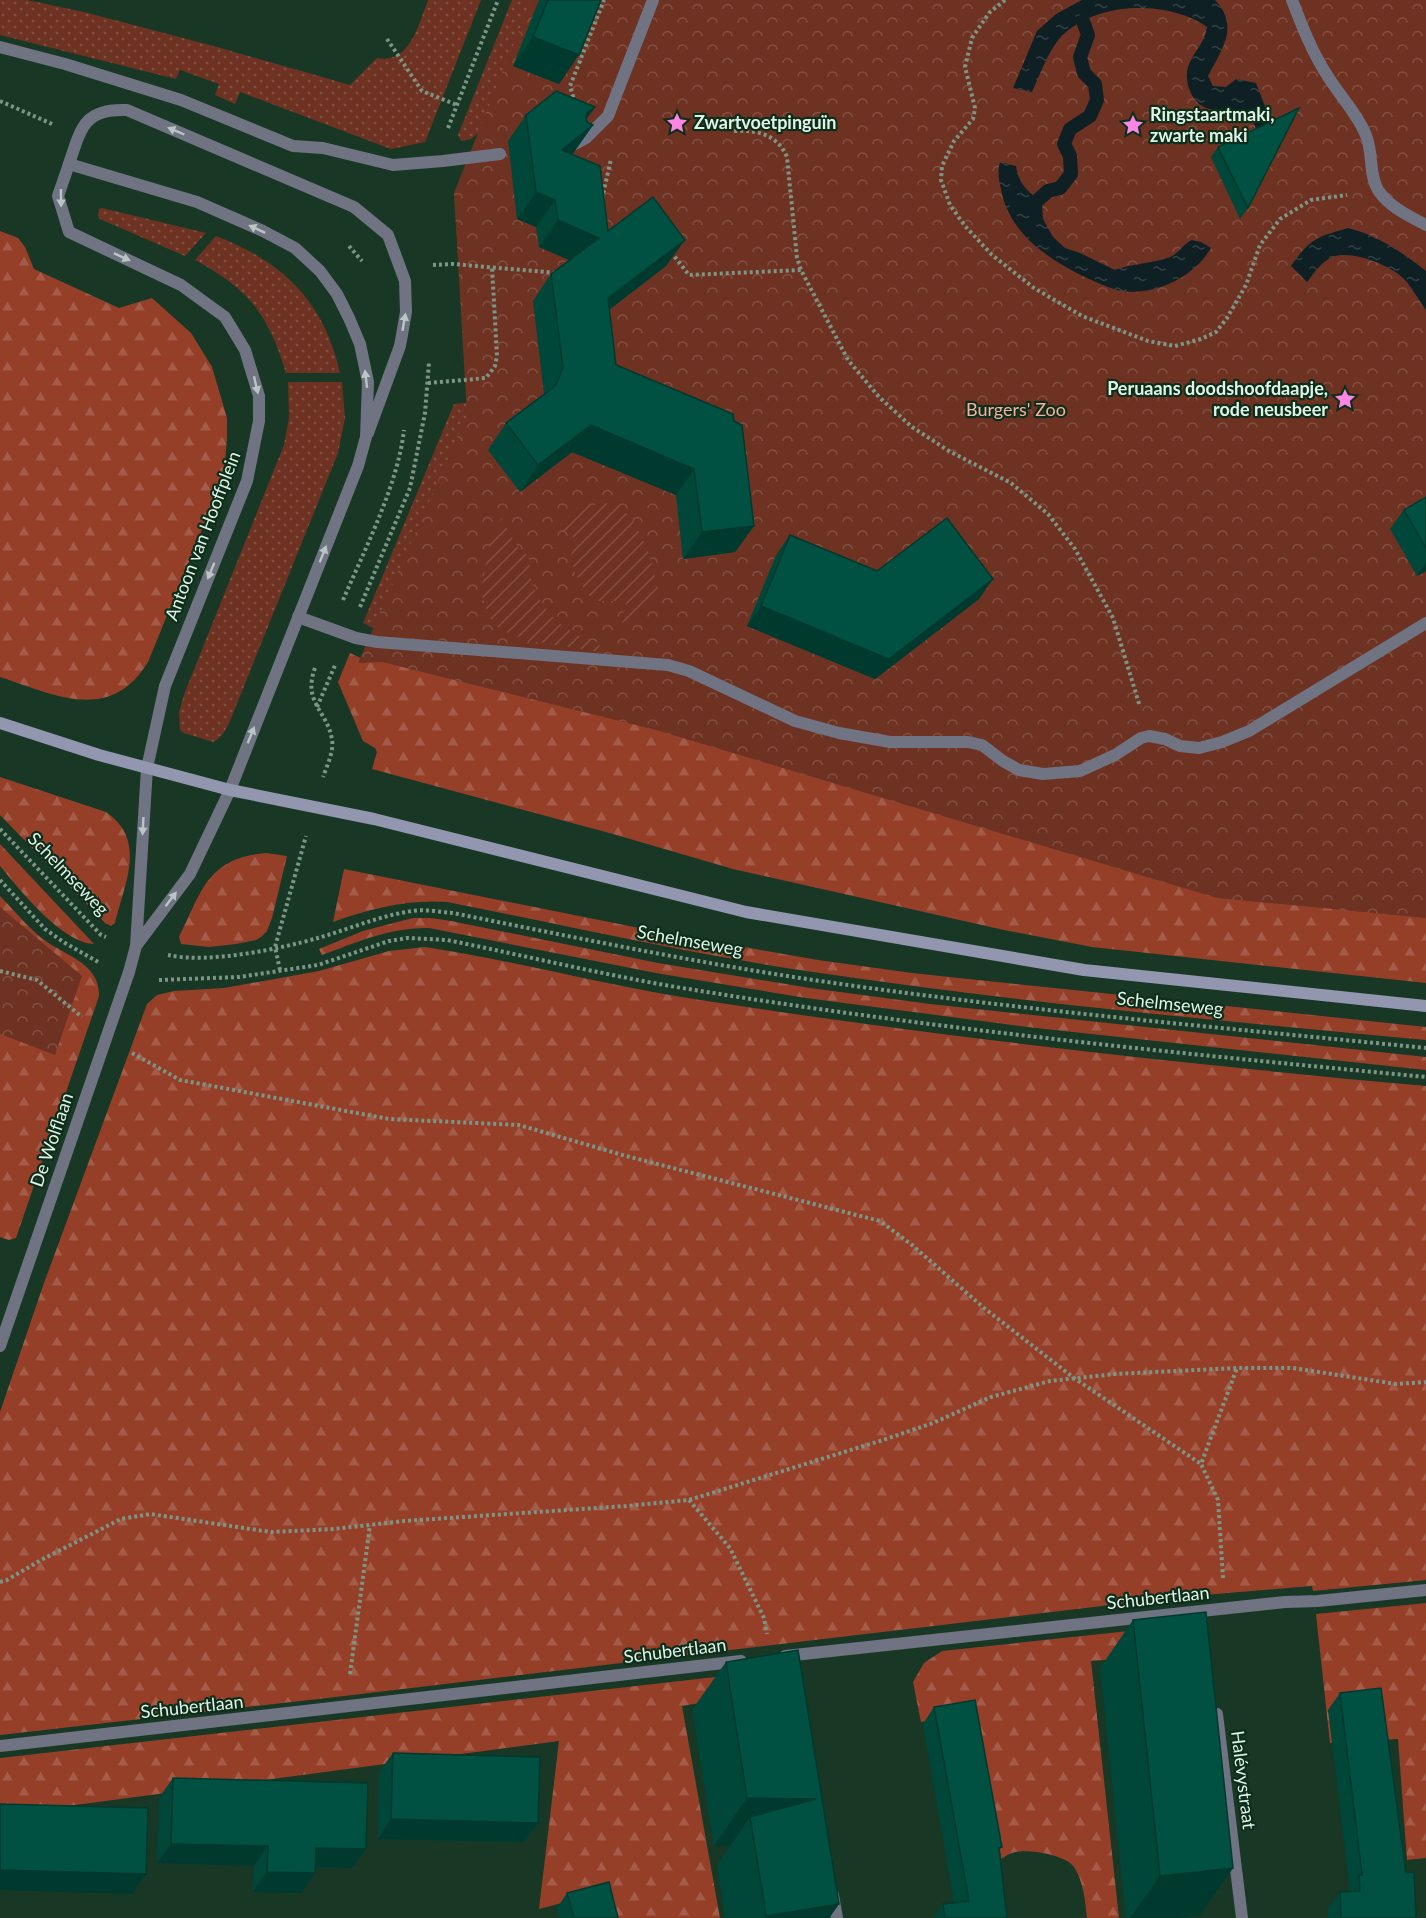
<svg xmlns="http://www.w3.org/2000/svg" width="1426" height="1918" font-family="Lato,sans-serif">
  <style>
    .grass { fill: url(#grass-dots) }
    .forest { fill: url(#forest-firs) }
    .park { fill: url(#park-crowns) }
    .garden { fill: url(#garden-furrows) }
    .water { fill: url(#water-ripples) }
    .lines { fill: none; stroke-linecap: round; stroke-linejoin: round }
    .stream { stroke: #0f2024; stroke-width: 14 }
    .path { stroke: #7c9585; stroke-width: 4; stroke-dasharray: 3 3; stroke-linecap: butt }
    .lane { stroke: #6f7382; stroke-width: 12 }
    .street { stroke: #6f7382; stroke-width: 12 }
    .secondary { stroke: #9297af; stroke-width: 12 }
    .wall { fill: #004639 }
    .shaded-wall { fill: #00392e }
    .building { fill: #005142; stroke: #00392e; stroke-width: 1.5 }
    .oneway { fill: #b9c6c3 }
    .labels { text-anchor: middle; stroke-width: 4.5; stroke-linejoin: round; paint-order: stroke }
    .poi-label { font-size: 18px; font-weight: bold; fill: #e1f3e6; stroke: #0d2e1b; text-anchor: start }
    .park-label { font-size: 18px; fill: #f9b09d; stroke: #0d2e1b }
    .street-label { font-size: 18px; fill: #e1f3e6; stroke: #0d2e1b }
  </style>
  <defs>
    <pattern id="grass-dots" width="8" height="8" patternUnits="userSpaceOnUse" patternTransform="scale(1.5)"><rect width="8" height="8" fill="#6e3222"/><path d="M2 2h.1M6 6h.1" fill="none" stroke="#825042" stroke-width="1.8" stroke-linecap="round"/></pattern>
    <pattern id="forest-firs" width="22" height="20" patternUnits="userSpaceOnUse" patternTransform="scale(1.5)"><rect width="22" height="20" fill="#953f29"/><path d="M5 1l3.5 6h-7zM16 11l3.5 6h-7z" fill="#a45b48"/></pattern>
    <pattern id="park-crowns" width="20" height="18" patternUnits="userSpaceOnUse" patternTransform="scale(1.5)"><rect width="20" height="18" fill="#6e3222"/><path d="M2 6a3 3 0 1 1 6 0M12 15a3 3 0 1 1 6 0" fill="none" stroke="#825042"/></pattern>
    <pattern id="garden-furrows" width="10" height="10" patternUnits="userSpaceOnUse" patternTransform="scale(1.5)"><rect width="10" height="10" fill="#6e3222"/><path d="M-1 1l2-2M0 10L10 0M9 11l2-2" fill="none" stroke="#825042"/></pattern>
    <pattern id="water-ripples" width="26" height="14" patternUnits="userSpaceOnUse" patternTransform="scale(1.5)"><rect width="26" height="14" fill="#0f2024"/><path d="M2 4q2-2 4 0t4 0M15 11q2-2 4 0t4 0" fill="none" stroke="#324144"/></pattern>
  </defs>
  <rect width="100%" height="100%" fill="#183825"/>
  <!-- grass -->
  <g class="grass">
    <path d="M0,0H27L84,12L217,47L350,85L377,58C410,65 419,23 428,0H481L425,142L391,149L240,92L235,104L215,95L219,84L180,70L176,79L0,35Z"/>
    <polygon points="512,0 537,0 540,78 471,139 461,141 458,135"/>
    <polygon points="102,208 206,233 185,256 100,219 98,216 99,209"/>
    <path d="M216,236C283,262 324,301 340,373H286C268,314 250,290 195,260Z"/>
    <path d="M288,382H342L345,418L338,453L236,706C231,718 226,736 213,742L184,733L180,730L179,712L185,692L284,445L289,418Z"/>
    <polygon points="544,394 375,629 363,623 454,404"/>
  </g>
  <!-- forest -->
  <g class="forest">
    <path d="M0,231L18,238L25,247L34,269L119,308L152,298L191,333L212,367L227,418V438L225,462L217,493L148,662C110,724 55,695 0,677Z"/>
    <polygon points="1426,636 1426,983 1092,947 1004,930 733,869 613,834 372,769 377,752 375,748 363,741 338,682 350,653 367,661"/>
    <path d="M0,777L106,812C147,840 125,883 115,923L111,926L105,923L0,815Z"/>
    <path d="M0,844L94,944C62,943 20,890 0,866Z"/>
    <path d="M266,853L287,856L272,918L267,931L261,937L256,940L236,944L209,947L181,944L179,937C202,891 207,858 266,853Z"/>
    <path d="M344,869L664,933L818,960L912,973L1426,1027V1040C1222,1021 1016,1002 813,972C690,954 569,926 447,902C408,899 369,909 333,922Z"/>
    <path d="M0,896C13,909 25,924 39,936C61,955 100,961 99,996L16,1238L9,1240L0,1237Z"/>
    <path d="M413,918H431L451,921L658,963L810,988L930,1004L1426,1057V1070L1036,1028L806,998L656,973L429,928C391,927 357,942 322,955L319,949L363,931Z"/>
    <path d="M425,947C517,961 607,986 700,1000C941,1037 1183,1064 1426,1086V1580L1313,1591L1312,1586L1169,1598L327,1698L0,1735V1412L44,1283L147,1004L157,995L174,991L224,988L319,971L389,951Z"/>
    <polygon points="1426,1603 1426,1858 1407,1860 1398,1739 1330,1743 1316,1614"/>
    <path d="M1176,1626L1190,1653L1091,1661L1119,1918H1087C1085,1900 1084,1883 1074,1867C1066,1855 1030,1849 1016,1852C1009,1853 1001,1859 995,1863L966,1713L921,1722L913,1682L924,1663L942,1651Z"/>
    <polygon points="777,1670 786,1689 682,1706 720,1918 608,1918 600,1893 539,1909 559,1741 0,1815 0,1758"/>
  </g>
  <!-- park -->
  <g class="park">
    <polygon points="531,0 1426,0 1426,918 1217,898 656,730 382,662 358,663 467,415 454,193"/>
    <polygon points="0,907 82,976 55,1055 0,1034"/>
  </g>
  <!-- garden -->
  <g class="garden">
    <path d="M605,503C612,505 621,507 626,513C642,529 665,584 652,604C645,615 631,620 620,623L627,601H598L588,595L575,573L571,557L573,537L558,526C575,509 581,507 605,503Z"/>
    <path d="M502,518L509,533L520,550L529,556C530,563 529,572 531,579C541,613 566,634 599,643L600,652L531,641L500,630L488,615L481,592L490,540L496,537L498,523Z"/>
  </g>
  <!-- water -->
  <g class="water">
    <path d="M1082,0H1215C1240,26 1222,49 1208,76L1213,86L1226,87L1236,79L1256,83L1273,127L1258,134C1256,129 1254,122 1250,117C1237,104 1213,117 1198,103C1187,92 1183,73 1191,60C1197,48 1205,41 1207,27C1169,0 1094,0 1059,39C1047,54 1040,75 1032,92L1013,88L1037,31L1056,14Z"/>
    <path d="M1000,162L1016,166C1019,185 1028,191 1042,203L1043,219L1053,237L1065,248L1080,253L1115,270C1133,263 1152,264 1170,257C1177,255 1183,244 1192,240L1201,242L1211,248C1194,278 1151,298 1117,290C1107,287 1096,282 1087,278C1049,260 1009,234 1001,189C999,180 997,172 1000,162Z"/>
    <path d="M1348,228C1377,235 1402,252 1426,271V310C1419,301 1412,287 1404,279C1391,265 1348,248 1330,258C1320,264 1314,273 1307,282L1291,266C1310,239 1316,237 1348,228Z"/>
  </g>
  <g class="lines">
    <!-- stream -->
    <polyline class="stream" points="1038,200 1048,191 1060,188 1071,174 1070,156 1064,144 1070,129 1090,116 1097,100 1095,84 1084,73 1080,57 1088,35 1083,21"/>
    <!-- path -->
    <g class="path">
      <polyline points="1005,0 989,13 972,38 965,67 975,108 973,119 954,141 942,166 941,180 950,205 965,226 992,255 1034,288 1082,316 1148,341 1175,346 1201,339 1216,332 1227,318 1246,285 1260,245 1280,219 1311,200 1347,195"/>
      <polyline points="387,39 422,91 457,105"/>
      <polyline points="0,101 52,124"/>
      <polyline points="575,103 570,86 604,0"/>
      <polyline points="448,128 498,0"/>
      <path d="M734,131C757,130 777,134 787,157L797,258L801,270L848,360L879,397L912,427L949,451L1011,483L1048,514L1075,549L1113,618L1140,707"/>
      <polyline points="602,199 611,159"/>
      <polyline points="349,246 362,261"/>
      <polyline points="671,252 689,275 801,270"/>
      <polyline points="433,265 453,264 557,273"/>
      <polyline points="428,383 486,378 495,366 497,356 492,267"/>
      <path d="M343,600C365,549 398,484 404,430"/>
      <polyline points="360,607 410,488 425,413 429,362"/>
      <path d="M315,668C302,703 328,711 332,740C334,751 327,766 323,777"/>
      <polyline points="317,707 336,663"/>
      <polyline points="0,829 101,935 106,937"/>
      <polyline points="0,880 45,929 65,943 100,963"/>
      <path d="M168,955C208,964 279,949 318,938C349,929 379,916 412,911C425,909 440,912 453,913C578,938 702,964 827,982C1026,1011 1226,1028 1426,1048"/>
      <polyline points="280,970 275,947 306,836"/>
      <polyline points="0,971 37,980 82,1017"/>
      <path d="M159,980L239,977L318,965L389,941L408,938L447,940C532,957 616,978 701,991C941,1030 1184,1054 1426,1077"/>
      <polyline points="132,1053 180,1080 389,1119 519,1125 626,1156 880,1221 912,1245 984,1308 1074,1378 1201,1464"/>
      <polyline points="689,1500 730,1548 764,1618 767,1634"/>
      <polyline points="1223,1578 1218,1500 1201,1464 1237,1368"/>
      <polyline points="0,1582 7,1580 41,1560 121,1519 150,1514 271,1532 334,1529 404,1521 626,1506 689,1500 883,1440 933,1423 991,1397 1050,1381 1115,1374 1237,1368 1293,1368 1396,1384 1426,1382"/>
      <polyline points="350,1674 370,1525"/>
    </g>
    <!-- lane -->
    <g class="lane">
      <path d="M69,164C81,128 84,108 127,110L354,207L388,235L405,281L406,312L400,346L368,433"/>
      <polyline points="298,617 356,638 377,642 668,665 689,671 795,721 839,733 890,742 968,742 982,745 1003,761 1019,770 1043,774 1080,771 1115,755 1141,738 1149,736 1165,739 1180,746 1199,748 1222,742 1249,731 1426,623"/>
    </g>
    <!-- street -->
    <g class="street">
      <path d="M1292,0C1302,26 1312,52 1327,75C1339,95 1356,112 1365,133C1374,152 1368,173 1378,190C1389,207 1409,216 1426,225"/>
      <polyline points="0,47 65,64 181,100 293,146 323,148 393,165 443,161 500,154"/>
      <polyline points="575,144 586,138 608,116 653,0"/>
      <polyline points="0,1346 129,972 136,946 147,768 165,686 247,481 259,421 259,396 245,350 225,317 181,285 69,232 58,196 69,164 197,202 263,231 295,248 320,271 337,294 349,318 360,344 368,382 366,437 358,466 230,790 190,874 136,946"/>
      <polyline points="785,1656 1285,1602 1318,1601 1426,1590"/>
      <polyline points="1217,1714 1242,1918"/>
      <polyline points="0,1746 741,1661"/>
      <polyline points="833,1895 837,1918"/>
    </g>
    <!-- secondary -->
    <polyline class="secondary" points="0,723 99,755 230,790 374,819 746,912 1084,970 1426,1006"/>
  </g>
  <!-- wall -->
  <g class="wall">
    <polygon points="539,0 601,0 559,84 513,66"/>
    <polygon points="595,107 586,120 587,122 593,125 574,152 571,154 608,231 666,266 609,310 616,365 734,421 754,526 735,552 683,559 676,495 572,452 520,492 488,450 506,423 544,394 533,301 551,274 570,260 539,247 536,227 517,219 508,141 526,115"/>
    <polygon points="1218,147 1248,208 1240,219 1211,157"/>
    <polygon points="1426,497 1426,571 1417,576 1390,529 1404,510"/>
    <polygon points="790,535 877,571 979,599 875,679 747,626 776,555"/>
    <polygon points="1133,1620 1233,1868 1199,1916 1178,1918 1126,1918 1100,1668"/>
    <polygon points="726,1662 839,1904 829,1918 725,1918 717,1865 730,1846 714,1846 692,1710"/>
    <polygon points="1340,1693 1406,1873 1416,1918 1328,1918 1328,1909 1340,1892 1348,1892 1350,1889 1328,1710"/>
    <polygon points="934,1707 1000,1850 1007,1918 933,1918 943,1904 954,1902 923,1724"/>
    <polygon points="393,1753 538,1823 524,1842 378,1839 379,1772"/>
    <polygon points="173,1778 366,1849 352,1868 315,1868 315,1873 301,1893 253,1892 254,1866 157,1863 159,1798"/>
    <polygon points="567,1893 618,1918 560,1918 557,1908"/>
  </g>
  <!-- shaded-wall -->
  <g class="shaded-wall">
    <polygon points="533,37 579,55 559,84 513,66"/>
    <polygon points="595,107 576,134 587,113"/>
    <polygon points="593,125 574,152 543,177 562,150"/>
    <polygon points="536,192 555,200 536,227 517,219"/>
    <polygon points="558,220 599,238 581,265 539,247"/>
    <polygon points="685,240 666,266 589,325 608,298"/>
    <polygon points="591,425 694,469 676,495 572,452 520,492 538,465"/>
    <polygon points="754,526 735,552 683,559 702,532"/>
    <polygon points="1426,563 1426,571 1417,576"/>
    <polygon points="993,579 979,599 875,679 747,626 761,606"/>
    <polygon points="747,1798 816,1799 750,1817 730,1846 714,1846"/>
    <polygon points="391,1819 538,1823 524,1842 378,1839"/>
    <polygon points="171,1844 268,1846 254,1866 157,1863"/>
    <polygon points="316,1848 366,1849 352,1868 302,1867"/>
    <polygon points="1233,1868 1199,1916 1178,1918 1130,1918 1160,1876"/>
    <polygon points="0,1870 146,1874 132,1894 0,1890"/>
    <polygon points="267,1872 315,1873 301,1893 253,1892"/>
    <polygon points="839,1904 829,1918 764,1918 766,1916"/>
  </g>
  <!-- building -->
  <g class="building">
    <polygon points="548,0 601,0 579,55 533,37"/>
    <polygon points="556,91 595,107 587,113 586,117 587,122 593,125 562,150 600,166 608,231 653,197 685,240 608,298 616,365 733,414 734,421 742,425 754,526 702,532 694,469 591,425 538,465 506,423 555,386 563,368 551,274 599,238 558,220 555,200 536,192 526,115"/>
    <polygon points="1299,108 1248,208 1218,147"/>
    <polygon points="1426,497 1426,548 1404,510"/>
    <polygon points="947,518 993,579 889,659 761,606 790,535 877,571"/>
    <polygon points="1206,1612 1233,1868 1160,1876 1133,1620"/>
    <polygon points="798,1650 839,1904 766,1916 750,1817 816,1799 747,1798 726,1662"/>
    <polygon points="1381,1688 1406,1873 1414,1872 1416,1918 1341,1918 1340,1892 1360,1891 1359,1875 1362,1875 1340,1693"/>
    <polygon points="975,1700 1002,1847 999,1848 1007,1918 945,1918 943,1904 969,1901 934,1707"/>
    <polygon points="393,1753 540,1757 538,1823 391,1819"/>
    <polygon points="173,1778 368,1783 366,1849 316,1848 315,1873 267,1872 268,1846 171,1844"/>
    <polygon points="0,1804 148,1808 146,1874 0,1870"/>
    <polygon points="609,1882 618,1918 574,1918 567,1893"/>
  </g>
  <!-- one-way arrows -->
  <defs><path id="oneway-solid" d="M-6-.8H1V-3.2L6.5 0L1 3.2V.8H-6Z" transform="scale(1.5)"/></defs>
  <g class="oneway">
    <use href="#oneway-solid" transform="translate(176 131) rotate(-157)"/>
    <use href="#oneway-solid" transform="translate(61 198) rotate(89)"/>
    <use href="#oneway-solid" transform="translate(257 229) rotate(-155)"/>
    <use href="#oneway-solid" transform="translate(122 257) rotate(25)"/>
    <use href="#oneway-solid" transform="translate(404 322) rotate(-80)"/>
    <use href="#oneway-solid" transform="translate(366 379) rotate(-97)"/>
    <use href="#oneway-solid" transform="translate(256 385) rotate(77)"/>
    <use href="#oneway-solid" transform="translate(323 554) rotate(-68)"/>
    <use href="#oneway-solid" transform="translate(211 571) rotate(112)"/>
    <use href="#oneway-solid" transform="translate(251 735) rotate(-68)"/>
    <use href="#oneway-solid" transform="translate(143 826) rotate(93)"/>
    <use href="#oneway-solid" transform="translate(171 899) rotate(-53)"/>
  </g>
  <!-- icons -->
  <defs>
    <symbol id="sight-bare" viewBox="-9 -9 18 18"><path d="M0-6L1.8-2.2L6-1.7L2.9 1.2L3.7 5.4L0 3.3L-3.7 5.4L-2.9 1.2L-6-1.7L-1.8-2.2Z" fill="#fc86e4" stroke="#0d2e1b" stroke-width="2.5" paint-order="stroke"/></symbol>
  </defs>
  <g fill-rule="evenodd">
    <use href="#sight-bare" x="662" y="108" width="30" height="30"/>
    <use href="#sight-bare" x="1118" y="110" width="30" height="30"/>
    <use href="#sight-bare" x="1330" y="384" width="30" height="30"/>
  </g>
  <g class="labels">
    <!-- poi labels -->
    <g class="poi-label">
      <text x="1150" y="121">Ringstaartmaki,<tspan x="1150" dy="21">zwarte maki</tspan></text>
      <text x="694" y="129">Zwartvoetpinguïn</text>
      <text x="1328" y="395" text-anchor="end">Peruaans doodshoofdaapje,<tspan x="1328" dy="21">rode neusbeer</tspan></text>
    </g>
    <!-- park labels -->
    <g class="park-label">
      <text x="1016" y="416">Burgers' Zoo</text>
    </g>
    <!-- street labels -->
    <g class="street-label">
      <text transform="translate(203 536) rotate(-69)" y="6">Antoon van Hooffplein</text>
      <text transform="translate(68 874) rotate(46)" y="6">Schelmseweg</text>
      <text transform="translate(690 941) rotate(10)" y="6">Schelmseweg</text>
      <text transform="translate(1170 1004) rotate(6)" y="6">Schelmseweg</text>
      <text transform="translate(52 1140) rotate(-71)" y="6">De Wolflaan</text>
      <text transform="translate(1158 1598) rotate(-6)" y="6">Schubertlaan</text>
      <text transform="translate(675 1651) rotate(-7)" y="6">Schubertlaan</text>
      <text transform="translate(192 1707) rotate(-6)" y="6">Schubertlaan</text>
      <text transform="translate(1243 1780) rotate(83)" y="6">Halévystraat</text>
    </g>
  </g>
</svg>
